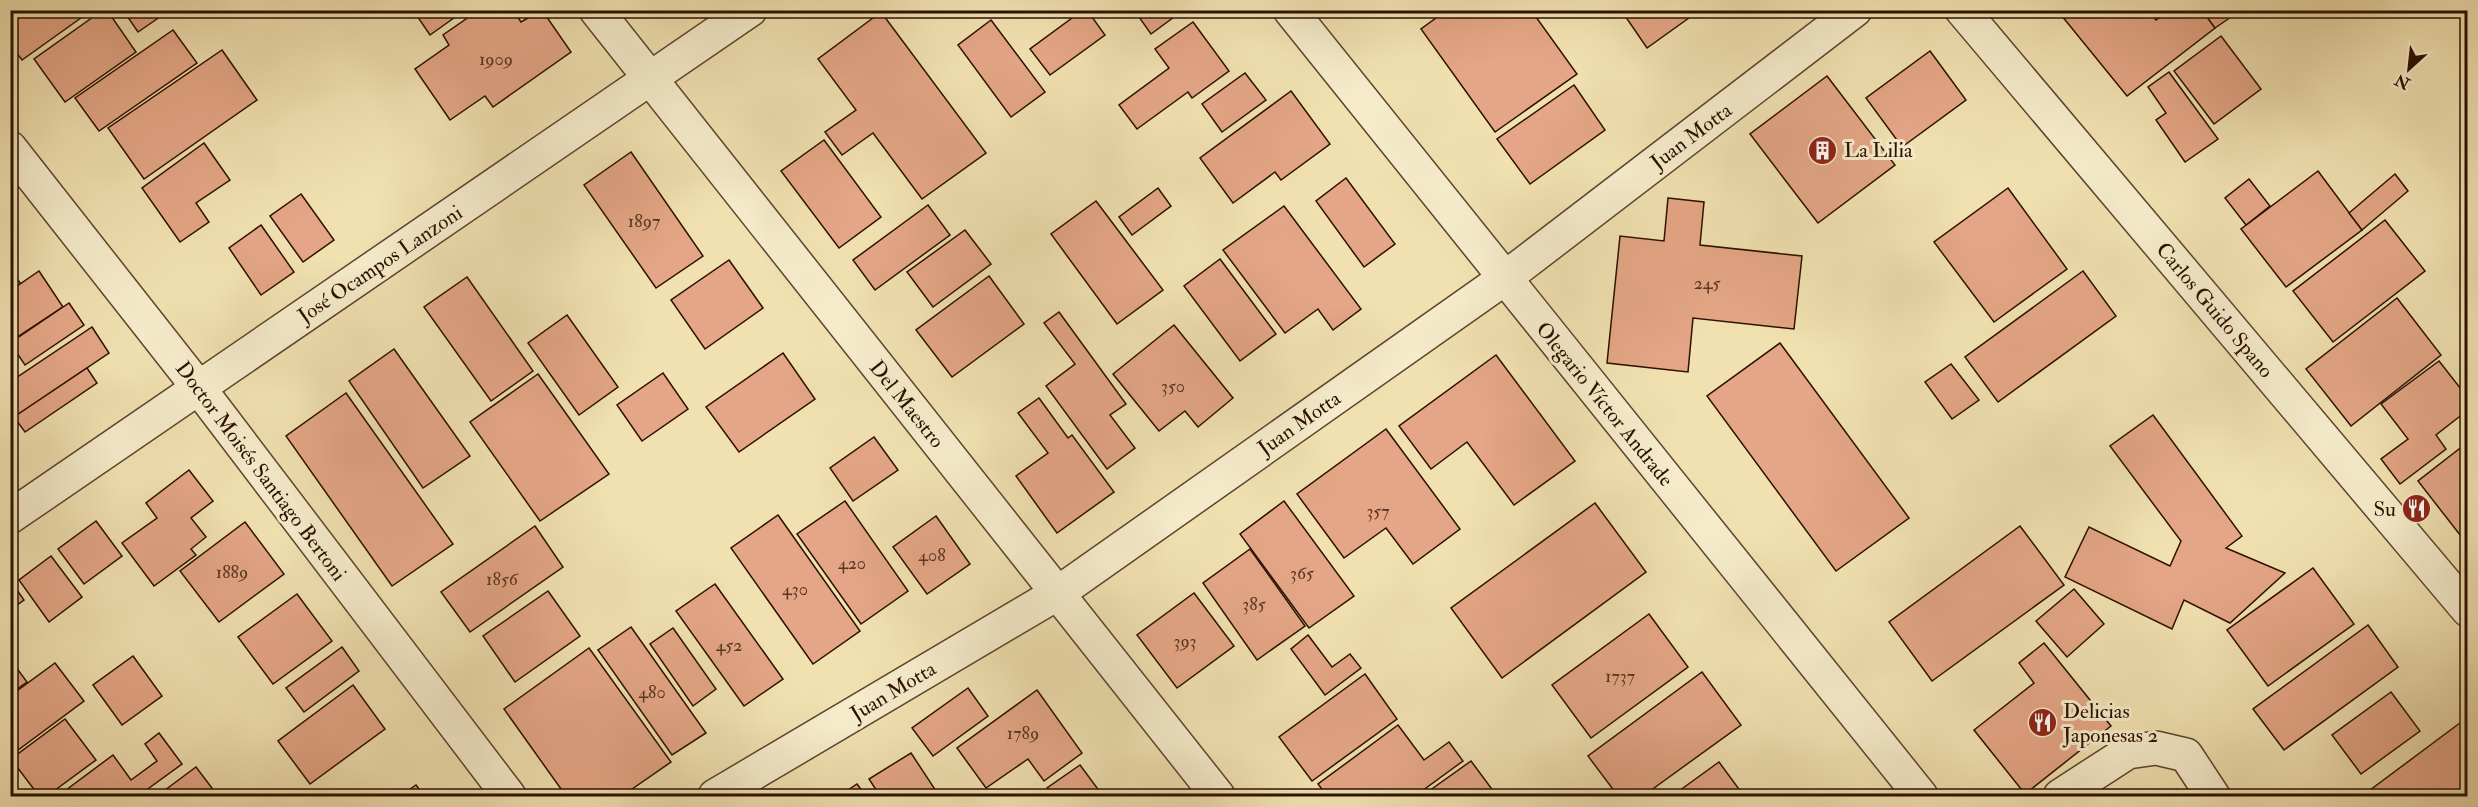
<svg xmlns="http://www.w3.org/2000/svg" width="2478" height="807" font-family="'IM FELL Double Pica',serif">
  <style>
    .building { fill: #e4a686; stroke: #2b1000; stroke-width: 1.5 }
    .lines { fill: none; stroke-linecap: round; stroke-linejoin: round }
    .minor-casing { stroke: #5c442c; stroke-width: 36 }
    .minor { stroke: #f6eccc; stroke-width: 33 }
    .labels { text-anchor: middle; stroke-width: 6; stroke-linejoin: round; paint-order: stroke }
    .number-label { font-size: 18px; fill: #593622 }
    .street-label { font-size: 21px; fill: #2b1000; stroke: #f6eccc }
    .poi-label { font-size: 21px; fill: #2b1000; stroke: #f6eccc; text-anchor: start }
  </style>
  <rect width="100%" height="100%" fill="#f1e1b1"/>
  <filter id="stains"><feTurbulence type="fractalNoise" baseFrequency=".00333" numOctaves="4"/><feColorMatrix values="0 0 0 0 .2 0 0 0 0 .09 0 0 0 0 .02 0 0 0 .5 -.17"/></filter>
  <radialGradient id="worn" r=".72"><stop offset=".6" stop-color="#630" stop-opacity="0"/><stop offset="1" stop-color="#630" stop-opacity=".3"/></radialGradient>
  <!-- building -->
  <g class="building">
    <polygon points="10,10 92,10 22,60 10,44"/>
    <polygon points="103,10 107,10 136,52 65,102 34,59"/>
    <polygon points="123,10 170,10 138,32"/>
    <polygon points="413,10 465,10 430,35"/>
    <polygon points="479,10 513,10 521,22 542,10 571,52 493,107 485,96 450,120 415,69 449,45 443,35"/>
    <polygon points="1083,10 1087,10 1105,35 1050,75 1030,49"/>
    <polygon points="1134,10 1170,10 1174,17 1151,34"/>
    <polygon points="1447,10 1531,10 1577,74 1495,132 1421,29"/>
    <polygon points="1621,10 1700,10 1647,48"/>
    <polygon points="2057,10 2148,10 2156,20 2171,10 2202,10 2215,28 2127,96"/>
    <polygon points="2202,10 2241,10 2215,28"/>
    <polygon points="881,12 986,153 922,199 873,133 842,155 825,132 856,110 818,59"/>
    <polygon points="991,20 1045,92 1011,117 958,45"/>
    <polygon points="1193,22 1229,71 1192,98 1188,92 1137,129 1119,105 1169,68 1155,49"/>
    <polygon points="173,30 197,63 99,131 75,98"/>
    <polygon points="2221,36 2261,89 2214,124 2174,71"/>
    <polygon points="222,50 257,100 144,179 108,128"/>
    <polygon points="1930,51 1966,100 1902,147 1866,98"/>
    <polygon points="2169,72 2218,139 2185,162 2156,120 2166,113 2148,87"/>
    <polygon points="1245,73 1266,100 1222,132 1202,104"/>
    <polygon points="1827,76 1895,165 1818,223 1750,134"/>
    <polygon points="1574,85 1605,130 1530,184 1497,139"/>
    <polygon points="1291,91 1330,144 1281,180 1275,172 1233,203 1200,158"/>
    <polygon points="824,140 881,217 839,248 781,171"/>
    <polygon points="204,143 230,180 196,203 209,222 180,242 142,188"/>
    <polygon points="631,152 703,256 656,288 584,185"/>
    <polygon points="2318,171 2362,230 2286,287 2241,229"/>
    <polygon points="2395,174 2408,191 2362,230 2349,213"/>
    <polygon points="1346,178 1395,244 1364,267 1316,201"/>
    <polygon points="2249,179 2270,206 2246,225 2225,198"/>
    <polygon points="1158,188 1171,206 1132,235 1119,217"/>
    <polygon points="2008,188 2067,269 1994,322 1934,242"/>
    <polygon points="301,194 334,240 303,262 270,216"/>
    <polygon points="1668,198 1704,202 1700,245 1802,256 1794,329 1693,318 1688,372 1607,363 1620,236 1664,241"/>
    <polygon points="1096,201 1163,290 1117,324 1051,234"/>
    <polygon points="928,205 950,235 875,290 853,260"/>
    <polygon points="1284,206 1361,309 1333,330 1318,309 1285,333 1223,250"/>
    <polygon points="2385,220 2425,271 2333,342 2293,291"/>
    <polygon points="261,225 294,272 261,295 229,248"/>
    <polygon points="965,230 991,264 933,307 907,272"/>
    <polygon points="1220,259 1276,334 1240,361 1184,286"/>
    <polygon points="729,260 763,308 705,349 671,300"/>
    <polygon points="10,269 21,284 10,291"/>
    <polygon points="39,271 63,307 10,342 10,291"/>
    <polygon points="2083,271 2116,316 1998,402 1965,357"/>
    <polygon points="989,276 1024,324 952,377 916,330"/>
    <polygon points="467,277 533,371 491,401 424,307"/>
    <polygon points="2397,298 2441,355 2351,426 2306,369"/>
    <polygon points="69,303 84,325 25,365 10,343"/>
    <polygon points="1059,312 1126,404 1110,415 1135,448 1107,469 1046,386 1075,364 1044,323"/>
    <polygon points="567,315 618,387 579,415 528,343"/>
    <polygon points="1174,325 1233,398 1198,427 1185,411 1159,431 1113,374"/>
    <polygon points="92,327 109,353 14,417 10,412 10,382"/>
    <polygon points="1780,343 1909,518 1836,571 1707,396"/>
    <polygon points="394,349 470,456 423,488 349,381"/>
    <polygon points="783,353 815,399 739,452 706,407"/>
    <polygon points="1496,355 1575,461 1514,505 1467,442 1431,469 1399,426"/>
    <polygon points="2439,361 2468,398 2468,410 2436,435 2446,449 2400,484 2381,459 2408,439 2381,404"/>
    <polygon points="1951,364 1979,400 1952,419 1925,382"/>
    <polygon points="87,368 97,383 25,432 14,417"/>
    <polygon points="663,373 688,409 642,441 617,405"/>
    <polygon points="538,374 609,474 540,521 470,422"/>
    <polygon points="346,393 453,544 392,586 286,436"/>
    <polygon points="1039,398 1068,438 1072,435 1114,492 1057,533 1016,476 1048,453 1018,413"/>
    <polygon points="2153,415 2242,536 2226,548 2285,573 2230,623 2184,600 2172,629 2065,577 2089,527 2170,566 2181,541 2110,446"/>
    <polygon points="1386,429 1460,529 1413,564 1386,528 1344,558 1297,494"/>
    <polygon points="874,437 898,470 853,501 830,468"/>
    <polygon points="2468,442 2468,538 2464,540 2418,481"/>
    <polygon points="189,470 213,501 191,518 206,537 191,549 196,555 154,586 122,543 157,518 146,503"/>
    <polygon points="845,501 908,591 861,624 797,534"/>
    <polygon points="1284,501 1354,596 1309,628 1240,534"/>
    <polygon points="1595,503 1646,572 1502,678 1451,608"/>
    <polygon points="778,515 860,631 813,664 731,548"/>
    <polygon points="936,516 970,564 927,594 893,547"/>
    <polygon points="96,521 122,556 84,584 58,549"/>
    <polygon points="245,522 284,574 219,622 180,571"/>
    <polygon points="535,526 563,567 470,632 441,592"/>
    <polygon points="2020,526 2064,585 1932,681 1889,622"/>
    <polygon points="1250,549 1305,626 1257,660 1203,583"/>
    <polygon points="51,556 82,597 49,622 19,580"/>
    <polygon points="2313,568 2354,624 2268,686 2227,630"/>
    <polygon points="10,580 24,600 10,610"/>
    <polygon points="715,584 783,679 744,706 676,611"/>
    <polygon points="2074,589 2104,624 2067,657 2036,621"/>
    <polygon points="548,591 580,636 515,682 483,636"/>
    <polygon points="1194,593 1234,646 1177,688 1137,635"/>
    <polygon points="297,594 332,641 273,684 238,637"/>
    <polygon points="1649,614 1688,667 1591,738 1552,685"/>
    <polygon points="2368,625 2398,667 2284,750 2253,709"/>
    <polygon points="631,627 706,733 672,755 598,650"/>
    <polygon points="673,628 716,689 693,706 650,644"/>
    <polygon points="1308,635 1332,667 1350,654 1361,668 1325,695 1291,649"/>
    <polygon points="2044,643 2111,726 2025,794 1974,730 2034,683 2019,663"/>
    <polygon points="342,647 359,671 304,712 286,688"/>
    <polygon points="589,648 671,762 622,796 566,796 504,709"/>
    <polygon points="133,656 162,696 122,725 93,685"/>
    <polygon points="10,659 27,682 10,694"/>
    <polygon points="55,663 84,701 10,756 10,696"/>
    <polygon points="1702,672 1741,725 1643,796 1618,796 1588,756"/>
    <polygon points="1365,674 1397,719 1312,781 1279,737"/>
    <polygon points="353,685 385,729 310,784 278,741"/>
    <polygon points="968,688 988,716 933,756 912,728"/>
    <polygon points="1037,690 1082,753 1044,781 1028,759 986,788 957,748"/>
    <polygon points="2391,692 2420,731 2361,774 2332,735"/>
    <polygon points="2468,717 2468,796 2362,796"/>
    <polygon points="65,719 96,760 47,796 39,796 11,759"/>
    <polygon points="1398,725 1424,760 1449,742 1463,761 1415,796 1327,796 1318,784"/>
    <polygon points="159,733 182,764 138,796 58,796 113,755 131,780 157,761 145,744"/>
    <polygon points="911,753 938,794 880,796 869,779"/>
    <polygon points="1471,761 1497,796 1422,796"/>
    <polygon points="1719,762 1744,796 1672,796"/>
    <polygon points="1080,765 1103,796 1053,796 1047,788"/>
    <polygon points="196,767 218,796 157,796"/>
    <polygon points="857,784 866,796 839,796"/>
    <polygon points="416,785 424,796 400,796"/>
  </g>
  <g class="lines">
    <defs>
      <g id="minor">
        <polyline points="596,10 1218,796"/>
        <polyline points="1290,10 1921,796"/>
        <polyline points="1962,10 2468,610"/>
        <polyline points="10,148 198,387 509,796"/>
        <polyline points="10,517 750,10"/>
        <polyline points="715,796 1058,593 1505,278 1855,10"/>
        <polyline points="2060,796 2128,752 2156,748 2186,755 2213,796"/>
      </g>
    </defs>
    <!-- minor casing -->
    <use href="#minor" class="minor-casing"/>
    <!-- minor -->
    <use href="#minor" class="minor"/>
  </g>
  <!-- icons -->
  <defs>
    <symbol id="building-disc" viewBox="-11 -11 22 22"><circle r="9.5" fill="#8f2418" stroke="#f6eccc"/><path d="M-4-6H4V6H1V3H-1V6H-4ZM-2.5-4.3h1.7v1.8h-1.7ZM.8-4.3h1.7v1.8H.8ZM-2.5-1h1.7V.8h-1.7ZM.8-1h1.7V.8H.8Z" fill="#fff"/></symbol>
    <symbol id="restaurant-disc" viewBox="-11 -11 22 22"><circle r="9.5" fill="#8f2418" stroke="#f6eccc"/><path d="M-5-6h1v4h1v-4h1v4h1v-4h1v5L-1.5 .5V6h-2V.5L-5-1ZM5-6V6H3V1.5H1.5Q1.5-4 5-6Z" fill="#fff"/></symbol>
  </defs>
  <g fill-rule="evenodd">
    <use href="#building-disc" x="1806" y="134" width="33" height="33"/>
    <use href="#restaurant-disc" x="2400" y="492" width="33" height="33"/>
    <use href="#restaurant-disc" x="2026" y="706" width="33" height="33"/>
  </g>
  <g class="labels">
    <!-- number labels -->
    <g class="number-label">
      <text x="496" y="65">1909</text>
      <text x="644" y="227">1897</text>
      <text x="1707" y="289">245</text>
      <text x="1173" y="392">350</text>
      <text x="1378" y="517">357</text>
      <text x="932" y="561">408</text>
      <text x="852" y="569">420</text>
      <text x="232" y="578">1889</text>
      <text x="1302" y="579">365</text>
      <text x="502" y="585">1856</text>
      <text x="795" y="595">430</text>
      <text x="1254" y="610">385</text>
      <text x="1185" y="647">393</text>
      <text x="729" y="651">452</text>
      <text x="1620" y="682">1737</text>
      <text x="652" y="698">480</text>
      <text x="1023" y="739">1789</text>
    </g>
    <!-- street labels -->
    <g class="street-label">
      <text transform="translate(1691 136) rotate(-37)" y="7">Juan Motta</text>
      <text transform="translate(380 264) rotate(-34)" y="7">José Ocampos Lanzoni</text>
      <text transform="translate(2215 310) rotate(50)" y="7">Carlos Guido Spano</text>
      <text transform="translate(907 404) rotate(51)" y="7">Del Maestro</text>
      <text transform="translate(1605 404) rotate(51)" y="7">Olegario Víctor Andrade</text>
      <text transform="translate(1299 423) rotate(-35)" y="7">Juan Motta</text>
      <text transform="translate(261 471) rotate(53)" y="7">Doctor Moisés Santiago Bertoni</text>
      <text transform="translate(893 691) rotate(-31)" y="7">Juan Motta</text>
    </g>
    <!-- poi labels -->
    <g class="poi-label">
      <text x="1844" y="157">La Lilia</text>
      <text x="2396" y="516" text-anchor="end">Su</text>
      <text x="2063" y="718">Delicias<tspan x="2063" dy="24">Japonesas 2</tspan></text>
    </g>
  </g>
  <!-- margin -->
  <rect width="2478" height="807" fill="none" stroke="#f1e1b1" stroke-width="36"/>
  <rect x="12" y="12" width="2454" height="783" fill="none" stroke="#2b1000" stroke-width="3"/>
  <rect x="18" y="18" width="2442" height="771" fill="none" stroke="#2b1000" stroke-width="1.5"/>
  <!-- north arrow -->
  <g transform="translate(2409 69) rotate(207)" stroke="#f6eccc" stroke-width="4.5" paint-order="stroke">
  <path d="M0-4.5L10 22L0 15L-10 22Z" fill="#2b1000"/>
  <text y="-9" font-size="16" font-weight="bold" text-anchor="middle" fill="#2b1000">N</text>
  </g>
  <rect width="100%" height="100%" filter="url(#stains)"/>
  <rect width="100%" height="100%" fill="url(#worn)"/>
</svg>
